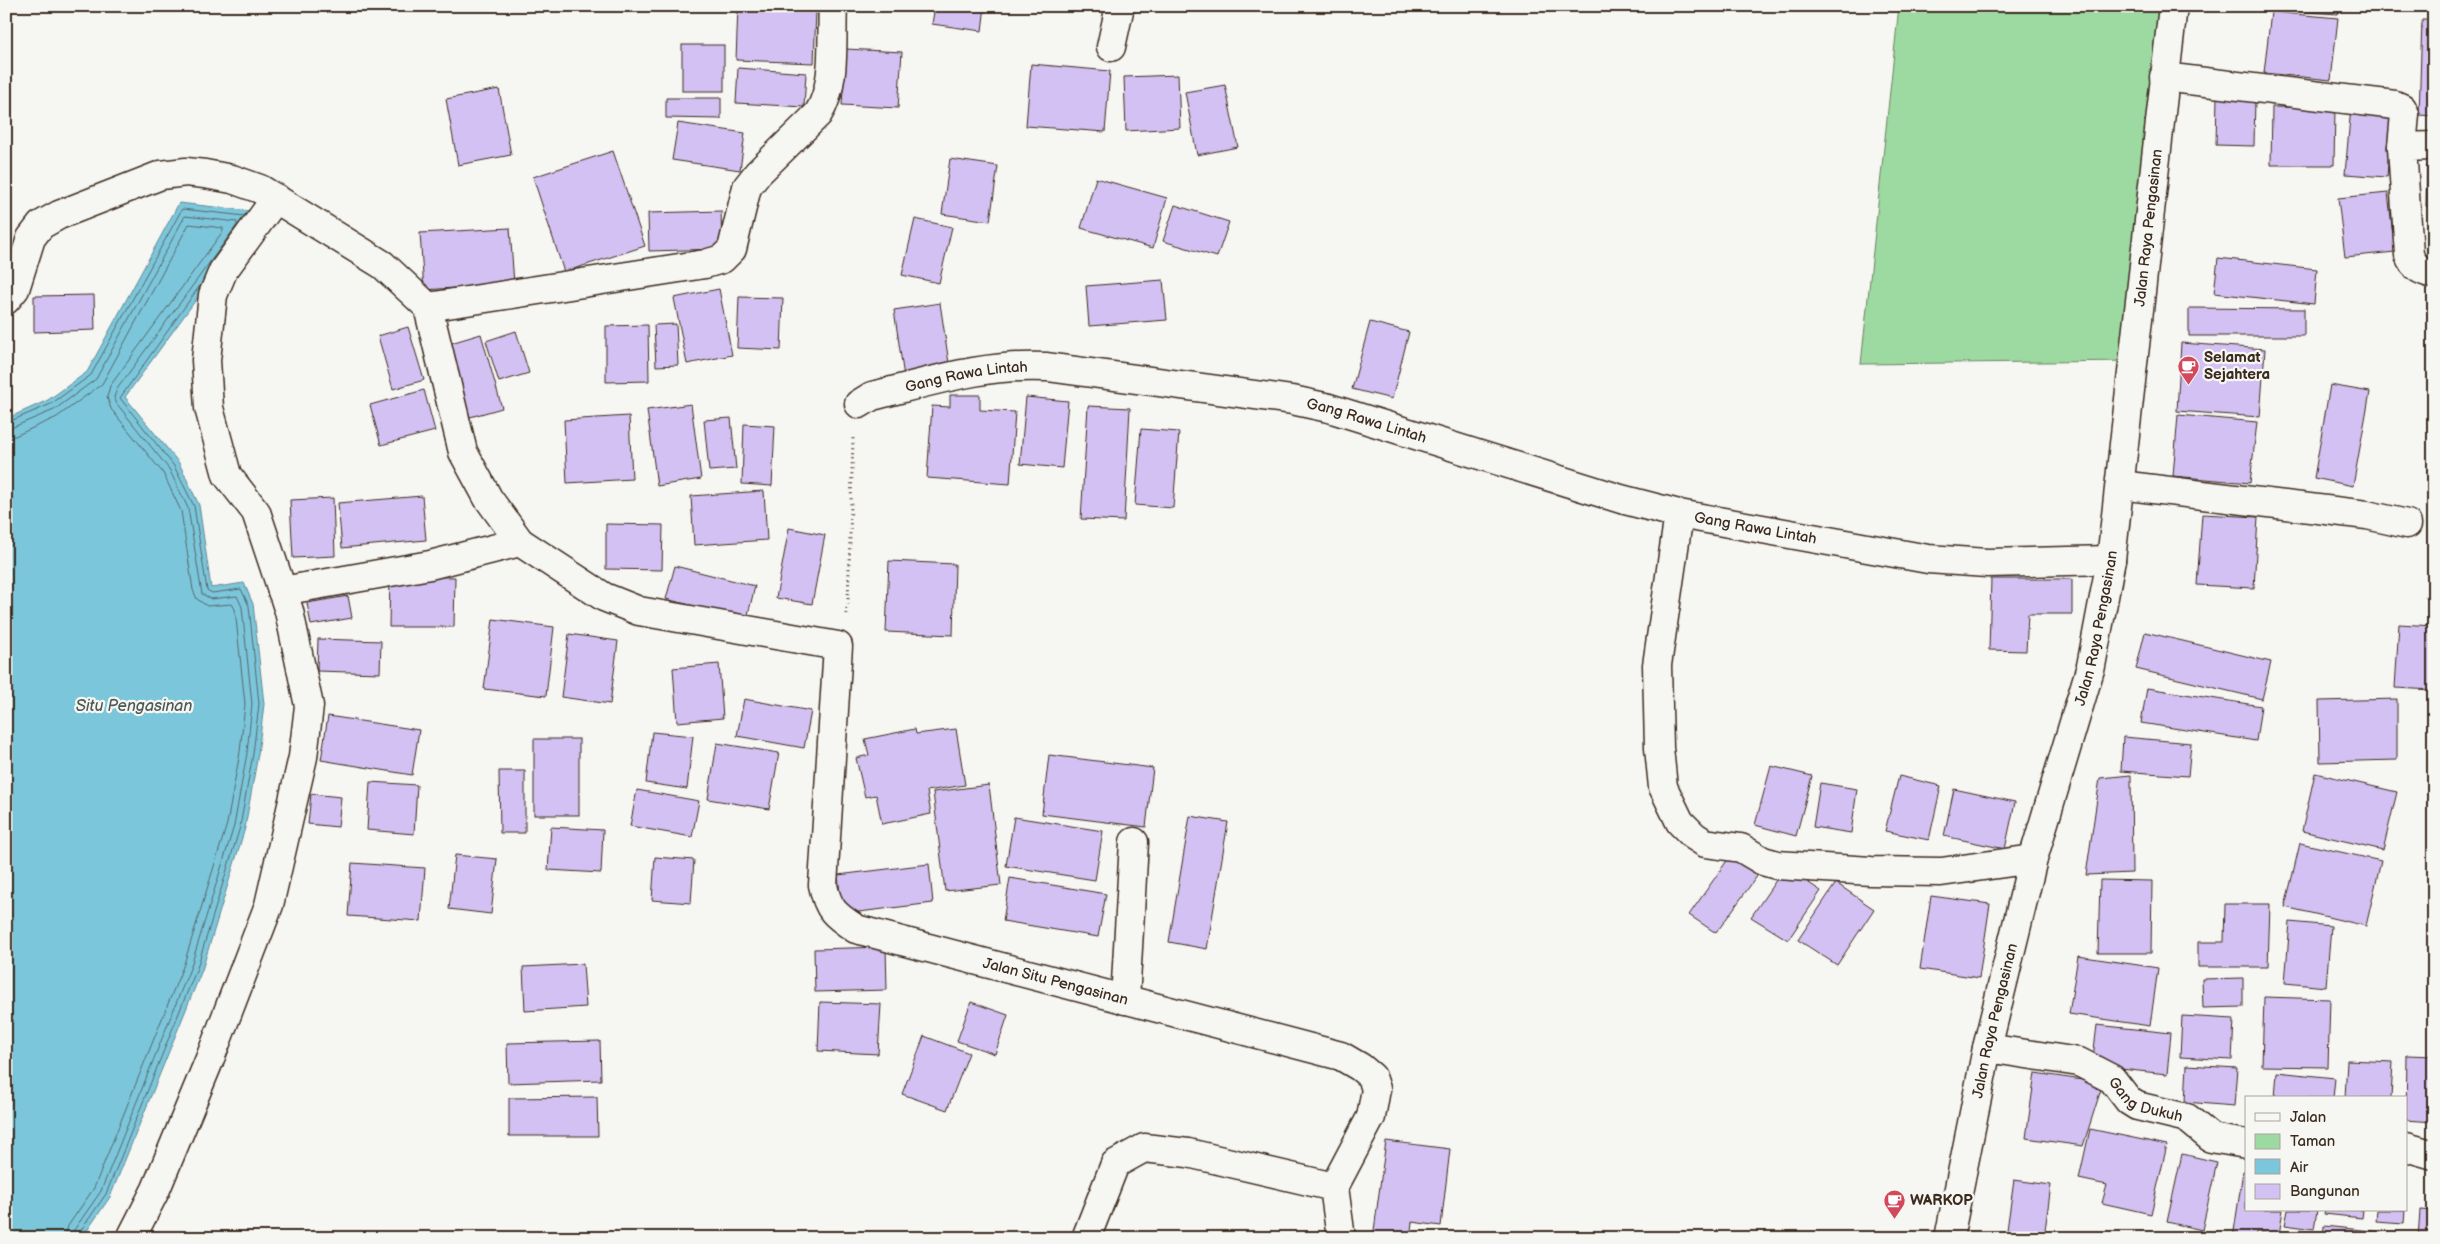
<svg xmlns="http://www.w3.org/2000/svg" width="2440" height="1244" font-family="'Balsamiq Sans',sans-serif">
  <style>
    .green { fill: #9cdaa2; stroke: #6c8260 }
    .water { fill: #7bc6db; stroke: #61888f }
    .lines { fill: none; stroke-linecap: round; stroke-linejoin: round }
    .shore { stroke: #55686a; stroke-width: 1 }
    .building { fill: #d3c1f3; stroke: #3b2a1e }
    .minor-casing { stroke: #3b2a1e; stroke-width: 31 }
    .major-casing { stroke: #3b2a1e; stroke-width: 31 }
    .path { stroke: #3b2a1e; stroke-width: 3; stroke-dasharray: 1 4; stroke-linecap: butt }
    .minor { stroke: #f6f6f2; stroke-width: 28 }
    .major { stroke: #f6f6f2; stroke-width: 28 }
    .labels { text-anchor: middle; stroke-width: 4.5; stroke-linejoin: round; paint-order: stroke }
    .street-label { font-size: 15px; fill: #3b2a1e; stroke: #f6f6f2 }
    .poi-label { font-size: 15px; font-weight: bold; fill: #3b2a1e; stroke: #f6f6f2; text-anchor: start }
    .water-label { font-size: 16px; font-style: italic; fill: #4e5957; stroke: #f6f6f2 }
  </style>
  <rect width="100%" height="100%" fill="#f6f6f2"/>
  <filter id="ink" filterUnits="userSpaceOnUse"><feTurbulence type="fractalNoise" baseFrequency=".02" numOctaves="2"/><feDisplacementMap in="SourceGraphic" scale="10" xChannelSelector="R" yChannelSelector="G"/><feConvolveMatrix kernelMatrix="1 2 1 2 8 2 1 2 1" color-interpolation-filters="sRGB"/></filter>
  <g filter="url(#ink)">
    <!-- green -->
    <polygon class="green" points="1899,6 2173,6 2135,361 1861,364"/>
    <!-- water -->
    <polygon class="water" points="179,203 260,212 125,397 179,463 199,505 211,588 244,583 253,604 264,704 258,754 245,828 202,970 110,1197 82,1238 6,1238 6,419 48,400 87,372"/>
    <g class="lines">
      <!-- shore -->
      <g class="shore">
        <polyline points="6,423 51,404 91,375 182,209 245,216"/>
        <polyline points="6,430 54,410 96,379 185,216 237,222 237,225 117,389 114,397 117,404 169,469 188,508 202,594 211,599 237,596 242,607 252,704 247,753 234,826 191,966 101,1191 74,1230 72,1238"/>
        <polyline points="6,437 15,436 57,417 102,384 189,224 223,228 223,231 110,386 107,397 111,409 163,473 181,511 193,590 197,599 207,606 232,604 235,609 245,704 240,752 227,824 184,964 94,1188 68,1226 65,1238"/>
        <polyline points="78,1238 79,1233 106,1194 197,968 240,827 253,754 259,704 249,606 241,589 212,593 207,590 194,506 174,466 120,398 201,284"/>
      </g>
    </g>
    <!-- building -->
    <g class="building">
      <polygon points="738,6 816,10 814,63 736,60"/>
      <polygon points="908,6 928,6 928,9"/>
      <polygon points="935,6 985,6 982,31 932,24"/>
      <polygon points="2247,6 2339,6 2338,14 2247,8"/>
      <polygon points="2271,12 2338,18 2331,80 2264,73"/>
      <polygon points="2422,20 2434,20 2434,116 2419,115"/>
      <rect x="682" y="45" width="42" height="46"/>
      <polygon points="846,49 902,52 898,108 842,105"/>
      <polygon points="1031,64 1110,71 1105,132 1026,126"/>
      <polygon points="738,68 806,73 804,107 736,103"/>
      <polygon points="1178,75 1180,128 1126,131 1124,77"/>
      <polygon points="1225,85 1238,147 1197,155 1185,92"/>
      <polygon points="499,89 511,155 458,165 446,99"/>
      <polygon points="2217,96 2255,97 2254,146 2216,145"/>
      <polygon points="666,98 721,98 721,119 666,118"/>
      <polygon points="2272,107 2335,108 2334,165 2271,165"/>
      <polygon points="2351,107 2392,110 2387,177 2345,174"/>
      <polygon points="678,123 745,133 740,170 672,160"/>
      <polygon points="613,151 645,246 564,272 533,177"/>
      <polygon points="950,159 998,166 990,221 942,214"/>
      <polygon points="2427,166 2434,166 2434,206 2426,206"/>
      <polygon points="1096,178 1167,198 1153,248 1081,228"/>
      <polygon points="2388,193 2395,252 2345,257 2338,198"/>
      <polygon points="1175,205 1229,222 1217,257 1163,241"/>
      <polygon points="721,211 722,249 649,251 648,213"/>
      <polygon points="915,219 952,227 939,283 902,275"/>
      <polygon points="510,228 514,284 424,290 420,233"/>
      <polygon points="2218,258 2317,269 2314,304 2214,293"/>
      <polygon points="1163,280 1167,320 1089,326 1086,286"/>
      <polygon points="719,289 732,355 687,364 674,298"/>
      <polygon points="94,295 95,330 34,332 34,296"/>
      <polygon points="739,297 783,298 781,350 737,348"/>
      <polygon points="940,303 950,370 904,377 894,310"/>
      <polygon points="2189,308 2304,309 2304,336 2189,336"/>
      <polygon points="1370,322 1409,332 1392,399 1352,389"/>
      <polygon points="676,324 678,365 656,366 654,325"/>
      <polygon points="648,325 649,381 606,382 606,326"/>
      <polygon points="408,327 424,380 393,389 378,336"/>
      <polygon points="516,331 529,373 499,382 486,341"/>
      <polygon points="481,334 502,408 463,419 441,346"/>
      <polygon points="2181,343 2265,349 2260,417 2177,411"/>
      <polygon points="2330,385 2370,392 2353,486 2314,478"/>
      <polygon points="424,390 435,431 381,445 370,405"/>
      <polygon points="950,395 980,395 980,410 1015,412 1010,484 927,478 932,406 950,407"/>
      <polygon points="1026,397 1068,401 1062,468 1020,464"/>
      <polygon points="691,404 701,479 657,486 647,410"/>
      <polygon points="1088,406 1130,408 1124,521 1081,519"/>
      <polygon points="2178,415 2257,422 2250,483 2173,476"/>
      <polygon points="629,416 632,479 567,483 564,420"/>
      <polygon points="731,418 736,469 709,471 704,420"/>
      <polygon points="744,424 775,426 772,486 742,484"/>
      <polygon points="1141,429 1179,432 1173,508 1135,505"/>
      <polygon points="764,491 767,540 694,545 691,496"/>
      <polygon points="422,496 426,540 342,548 338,503"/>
      <polygon points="333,498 335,556 293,558 290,500"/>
      <polygon points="2202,514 2258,517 2254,588 2197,585"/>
      <polygon points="606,524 663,525 662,570 606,569"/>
      <polygon points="789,528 825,535 812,604 776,598"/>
      <polygon points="2429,554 2434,554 2434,599 2426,598"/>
      <polygon points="889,561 955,564 953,635 886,632"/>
      <polygon points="675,566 755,586 747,619 666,599"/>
      <polygon points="390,576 455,577 454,627 389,627"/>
      <polygon points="1991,579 2072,579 2072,614 2028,614 2026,651 1989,650"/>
      <polygon points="348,596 352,618 311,625 307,603"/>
      <polygon points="493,619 554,627 546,696 484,689"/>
      <polygon points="2399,624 2434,626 2434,690 2395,688"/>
      <polygon points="2145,632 2271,662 2262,699 2136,669"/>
      <polygon points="569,634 618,641 610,704 561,697"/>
      <polygon points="318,639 381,641 380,673 317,671"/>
      <polygon points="719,664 723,718 677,722 673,668"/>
      <polygon points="2147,688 2261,706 2256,741 2141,723"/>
      <polygon points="744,699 811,711 804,748 737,736"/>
      <polygon points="2397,699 2397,760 2320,762 2319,701"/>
      <polygon points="328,716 419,730 412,775 321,760"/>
      <polygon points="915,729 916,734 956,729 965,785 927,791 931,814 882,824 876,795 865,797 856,758 869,755 865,739"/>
      <polygon points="652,732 693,736 687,789 646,783"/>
      <polygon points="2123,737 2191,743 2188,776 2121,771"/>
      <rect x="534" y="739" width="45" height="76"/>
      <polygon points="717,743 779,753 769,809 708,799"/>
      <polygon points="1049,755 1153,768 1146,827 1042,814"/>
      <polygon points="1771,766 1812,776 1796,836 1755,825"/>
      <polygon points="499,771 525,771 525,833 500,833"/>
      <polygon points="2315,773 2397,792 2383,850 2302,831"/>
      <polygon points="2131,775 2132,873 2086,875 2100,778"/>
      <polygon points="1899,776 1941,786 1929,840 1885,831"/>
      <polygon points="370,782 417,785 414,834 367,830"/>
      <polygon points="1820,783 1857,789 1851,833 1813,827"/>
      <polygon points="989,785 1001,885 945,891 933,792"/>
      <polygon points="1954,789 2015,802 2005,849 1944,836"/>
      <polygon points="637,790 699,801 692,837 630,826"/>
      <polygon points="311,794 341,797 338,827 308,824"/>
      <polygon points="1190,816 1228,822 1207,949 1169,942"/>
      <polygon points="1014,817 1103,831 1095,880 1006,866"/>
      <polygon points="551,827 603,830 601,873 548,870"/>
      <polygon points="2300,843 2381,861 2366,926 2285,907"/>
      <polygon points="1733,852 1760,872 1716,933 1689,915"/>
      <polygon points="455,855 497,859 491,914 449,909"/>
      <polygon points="655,857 694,860 691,903 652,900"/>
      <polygon points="352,863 425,868 421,921 348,916"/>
      <polygon points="929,864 933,903 842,914 838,875"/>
      <polygon points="1785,867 1821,891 1788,940 1751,917"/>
      <polygon points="1010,878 1106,894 1098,937 1003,921"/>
      <polygon points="2100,880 2152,881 2151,953 2098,953"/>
      <polygon points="1836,883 1874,909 1837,965 1798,940"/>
      <polygon points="1931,896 1990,904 1979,978 1920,969"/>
      <polygon points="2225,904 2270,904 2268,967 2198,967 2198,942 2224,942"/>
      <polygon points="2290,922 2331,926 2326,987 2285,983"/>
      <polygon points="886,947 887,990 815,992 814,949"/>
      <polygon points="2078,956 2158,968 2150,1026 2069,1014"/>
      <polygon points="583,964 586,1007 525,1011 523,967"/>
      <polygon points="2243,978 2243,1007 2203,1008 2202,979"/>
      <polygon points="2264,997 2330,999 2328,1067 2262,1066"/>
      <polygon points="820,1002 881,1004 878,1054 818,1051"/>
      <polygon points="971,1002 1008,1015 995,1054 957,1041"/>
      <polygon points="2182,1016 2234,1019 2232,1060 2180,1057"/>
      <polygon points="2097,1025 2171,1033 2167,1074 2092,1066"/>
      <polygon points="924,1036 969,1053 947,1110 902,1094"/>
      <polygon points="600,1041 601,1080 508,1083 507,1043"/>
      <polygon points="2407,1055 2434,1056 2434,1122 2406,1120"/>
      <polygon points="2347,1060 2393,1062 2391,1098 2345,1098"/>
      <polygon points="2187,1065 2237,1068 2234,1106 2185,1102"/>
      <polygon points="2277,1072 2335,1078 2333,1098 2275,1098"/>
      <polygon points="2035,1073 2103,1083 2083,1146 2026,1138"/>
      <polygon points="597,1097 598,1136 509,1136 509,1098"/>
      <polygon points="2090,1129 2167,1145 2151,1214 2102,1203 2107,1185 2079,1179"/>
      <polygon points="1386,1141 1450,1149 1441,1226 1412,1222 1410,1238 1373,1238"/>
      <polygon points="2182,1154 2217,1162 2202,1230 2167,1222"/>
      <polygon points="2243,1171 2246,1171 2246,1210 2283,1210 2279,1235 2256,1232 2255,1238 2233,1238"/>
      <polygon points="2014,1180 2051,1185 2044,1238 2006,1237"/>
      <polygon points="2288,1210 2317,1210 2314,1229 2285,1225"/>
      <polygon points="2325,1210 2363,1210 2362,1218 2324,1214"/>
      <polygon points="2377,1210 2405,1210 2404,1224 2376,1222"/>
      <polygon points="2420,1210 2434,1211 2434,1238 2418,1238"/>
      <polygon points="2324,1226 2381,1232 2380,1238 2323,1238"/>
    </g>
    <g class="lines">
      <defs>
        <g id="minor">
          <polyline points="1111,47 1120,6"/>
          <polyline points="2164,77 2395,105 2402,108 2405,114 2402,147"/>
          <path d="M2434,146L2402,147L2409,255C2414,268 2421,271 2434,274"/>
          <path id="s1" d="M6,300L15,289L31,238L41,225L59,215L161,175L186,172L205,174L232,179L260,189L383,265L428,307L463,452L488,498L520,542L604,597L639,611L838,646L823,885C828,910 835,915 856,929L1341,1056L1360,1067L1372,1077L1376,1089L1371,1117L1334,1187L1341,1238"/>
          <path d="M428,307L705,264L722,259L732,249L747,187L758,173L818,114C837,84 831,40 833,6"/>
          <path id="s2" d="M859,404L872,396C933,381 984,364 1047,367L1292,400L1329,408L1621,499L1679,514L1928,559L1987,563L2111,560"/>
          <polyline points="2120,485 2367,515 2407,524"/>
          <polyline points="1679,514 1657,665 1659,748 1663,787 1680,822 1694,836 1705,843 1741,848 1763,861 1777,865 1871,871 1941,872 2033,859"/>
          <polyline points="282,591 430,565 520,542"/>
          <polyline points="1125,1000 1134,842"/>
          <path id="s3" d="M1987,1048L2079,1062L2112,1079L2129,1101L2137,1106L2187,1118L2211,1138L2246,1144"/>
          <polyline points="2406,1147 2434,1155"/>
          <polyline points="131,1238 156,1189 209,1061 269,905 303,757 309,706 289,611 256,512 227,475 209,408 206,360 213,295 223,271 276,198"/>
          <polyline points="1086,1238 1115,1164 1144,1148 1188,1153 1334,1187"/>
        </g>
        <g id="major">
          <path id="s4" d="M1949,1238L1987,1048L2033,859L2091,666L2111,560L2173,6"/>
        </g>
      </defs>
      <!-- minor casing -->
      <use href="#minor" class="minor-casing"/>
      <!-- major casing -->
      <use href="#major" class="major-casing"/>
      <!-- path -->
      <polyline class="path" points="846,614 848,602 853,438"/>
      <!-- minor -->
      <use href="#minor" class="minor"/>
      <!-- major -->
      <use href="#major" class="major"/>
    </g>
  </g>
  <!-- icons -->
  <defs>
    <symbol id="cafe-pin" viewBox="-11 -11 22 30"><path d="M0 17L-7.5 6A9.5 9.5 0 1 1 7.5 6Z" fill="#d1495b" stroke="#f6f6f2"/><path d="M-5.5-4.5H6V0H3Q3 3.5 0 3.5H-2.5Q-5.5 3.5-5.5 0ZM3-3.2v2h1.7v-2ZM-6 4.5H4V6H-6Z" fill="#fff"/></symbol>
  </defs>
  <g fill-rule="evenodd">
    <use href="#cafe-pin" x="2176" y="354" width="25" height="34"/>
    <use href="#cafe-pin" x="1882" y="1188" width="25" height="34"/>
  </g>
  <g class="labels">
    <!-- street labels -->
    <g class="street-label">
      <text dy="5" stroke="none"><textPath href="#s4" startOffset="1032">Jalan Raya Pengasinan</textPath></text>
      <text dy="5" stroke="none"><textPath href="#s2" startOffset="112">Gang Rawa Lintah</textPath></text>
      <text dy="5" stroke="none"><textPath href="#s2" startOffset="518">Gang Rawa Lintah</textPath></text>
      <text dy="5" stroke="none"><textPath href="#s2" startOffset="922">Gang Rawa Lintah</textPath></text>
      <text dy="5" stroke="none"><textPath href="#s4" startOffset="628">Jalan Raya Pengasinan</textPath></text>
      <text dy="5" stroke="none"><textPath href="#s1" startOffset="1621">Jalan Situ Pengasinan</textPath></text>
      <text dy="5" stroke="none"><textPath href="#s4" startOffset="222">Jalan Raya Pengasinan</textPath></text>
      <text dy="5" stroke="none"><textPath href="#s3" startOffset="172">Gang Dukuh</textPath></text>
    </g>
    <!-- poi labels -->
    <g class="poi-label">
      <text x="2204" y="362">Selamat<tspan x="2204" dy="17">Sejahtera</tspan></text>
      <text x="1910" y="1205">WARKOP</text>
    </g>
    <!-- water labels -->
    <g class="water-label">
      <text x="134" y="711">Situ Pengasinan</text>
    </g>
  </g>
  <!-- margin -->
  <rect width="2440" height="1244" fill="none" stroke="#f6f6f2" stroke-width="25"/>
  <rect x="12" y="12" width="2415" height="1219" fill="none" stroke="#3b2a1e" stroke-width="2" filter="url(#ink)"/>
  <!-- legend -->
  <rect x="2245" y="1096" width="162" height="115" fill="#f6f6f2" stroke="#aba49d"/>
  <rect x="2255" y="1113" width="25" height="8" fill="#f6f6f2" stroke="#aba49d"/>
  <text x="2290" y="1122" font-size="15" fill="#3b2a1e">Jalan</text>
  <rect x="2255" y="1134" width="25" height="15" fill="#9cdaa2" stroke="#aba49d"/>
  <text x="2290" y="1146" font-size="15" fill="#3b2a1e">Taman</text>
  <rect x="2255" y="1159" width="25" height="15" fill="#7bc6db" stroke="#aba49d"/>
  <text x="2290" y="1172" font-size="15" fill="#3b2a1e">Air</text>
  <rect x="2255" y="1184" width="25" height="15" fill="#d3c1f3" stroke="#aba49d"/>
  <text x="2290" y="1196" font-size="15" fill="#3b2a1e">Bangunan</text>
</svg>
